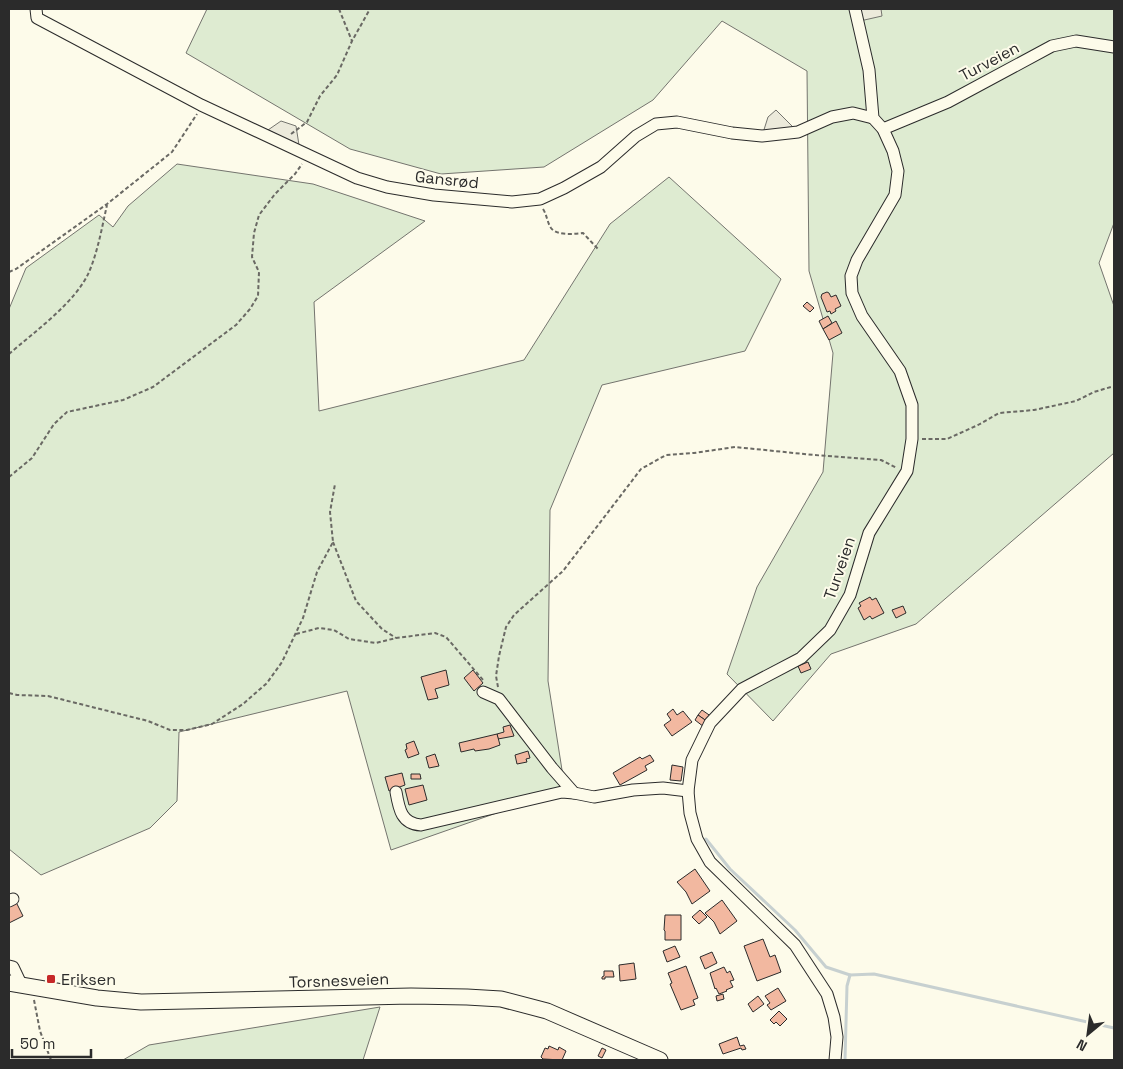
<svg xmlns="http://www.w3.org/2000/svg" width="1123" height="1069" font-family="'Space Grotesk',sans-serif">
  <style>
    .green { fill: #deebd1; stroke: #74746e }
    .parking { fill: #eceadb; stroke: #74746e }
    .lines { fill: none; stroke-linecap: round; stroke-linejoin: round }
    .stream { stroke: #c7d0d0; stroke-width: 3 }
    .building { fill: #f2b8a0; stroke: #2b2b2b }
    .minor-casing { stroke: #2b2b2b; stroke-width: 13 }
    .major-casing { stroke: #2b2b2b; stroke-width: 17 }
    .path { stroke: #6a6964; stroke-width: 2; stroke-dasharray: 4 2.5; stroke-linecap: butt }
    .minor { stroke: #fdfbea; stroke-width: 11 }
    .major { stroke: #fdfbea; stroke-width: 15 }
    .poi-dot { fill: #c62828; stroke: #fdfbea; stroke-width: 2 }
    .labels { text-anchor: middle; stroke-width: 4; stroke-linejoin: round; paint-order: stroke }
    .street-label { font-size: 16px; fill: #2b2b2b; stroke: #fdfbea }
    .poi-label { font-size: 16px; fill: #2b2b2b; stroke: #fdfbea; text-anchor: start }
  </style>
  <rect width="100%" height="100%" fill="#fdfbea"/>
  <!-- green -->
  <g class="green">
    <polygon points="207,9 1114,9 1114,223 1099,263 1114,306 1114,453 916,624 831,654 773,721 727,674 757,587 823,472 833,353 809,271 807,71 722,21 653,100 544,167 441,174 350,149 186,53"/>
    <polygon points="177,164 313,184 425,221 314,302 319,411 524,360 610,224 669,177 781,279 745,351 602,385 550,510 548,681 565,789 391,850 347,691 179,732 177,801 150,828 41,875 9,849 9,309 26,268 99,215 113,227 128,206"/>
    <polygon points="380,1007 363,1060 123,1060 149,1045"/>
  </g>
  <!-- parking -->
  <g class="parking">
    <polygon points="858,9 881,9 882,16 860,21"/>
    <polygon points="776,110 798,132 762,136 768,117"/>
    <polygon points="281,121 296,126 299,145 268,130"/>
  </g>
  <g class="lines">
    <!-- stream -->
    <g class="stream">
      <polyline points="706,839 730,869 795,930 826,967 850,975 874,974 1114,1028"/>
      <polyline points="845,1060 847,986 850,975"/>
    </g>
  </g>
  <!-- building -->
  <g class="building">
    <polygon points="827,292 829,293 831,297 836,295 841,306 835,309 836,311 831,314 830,311 827,312 821,297 822,294"/>
    <polygon points="807,302 814,308 810,312 803,306"/>
    <polygon points="828,316 832,323 823,329 819,321"/>
    <polygon points="836,321 842,333 829,340 823,329"/>
    <polygon points="870,597 872,600 876,598 884,613 872,619 870,616 864,620 858,608 861,606 859,603"/>
    <polygon points="903,606 906,613 896,618 892,610"/>
    <polygon points="808,662 811,669 801,673 798,666"/>
    <polygon points="446,670 449,685 435,689 438,698 428,700 421,677"/>
    <polygon points="473,670 483,683 474,691 464,678"/>
    <polygon points="673,709 677,715 683,711 692,722 672,736 664,725 671,720 667,714"/>
    <polygon points="702,710 712,717 708,722 698,715"/>
    <polygon points="698,715 708,722 704,727 695,720"/>
    <polygon points="510,725 514,736 498,739 497,734 504,732 503,727"/>
    <polygon points="497,734 500,745 489,749 475,751 474,749 461,752 459,743"/>
    <polygon points="414,741 419,754 408,758 405,750 407,749 406,744"/>
    <polygon points="528,751 530,758 526,759 527,762 517,764 515,755"/>
    <polygon points="435,754 439,766 429,768 426,757"/>
    <polygon points="650,755 654,761 645,766 647,770 620,785 613,773 640,757 642,759"/>
    <polygon points="672,765 683,767 681,781 670,780"/>
    <polygon points="402,773 405,785 389,791 385,777"/>
    <polygon points="411,774 420,774 421,779 411,779"/>
    <polygon points="423,785 427,800 409,805 405,789"/>
    <polygon points="695,869 710,891 692,904 686,892 677,882"/>
    <polygon points="722,900 737,921 720,934 714,922 705,913"/>
    <polygon points="16,902 23,916 9,923 9,906"/>
    <polygon points="700,910 707,917 699,924 692,917"/>
    <polygon points="665,915 681,915 681,940 665,940 665,931 664,930"/>
    <polygon points="763,939 770,957 775,955 781,972 757,981 744,946"/>
    <polygon points="675,946 680,957 667,962 663,951"/>
    <polygon points="712,952 717,963 705,969 700,957"/>
    <polygon points="634,963 636,979 620,981 619,965"/>
    <polygon points="686,966 698,998 693,1000 695,1005 681,1010 670,984 672,983 668,973"/>
    <polygon points="724,967 727,973 730,971 734,980 730,981 733,987 726,990 727,991 719,994 716,988 715,989 710,973"/>
    <polygon points="604,971 613,971 614,977 605,977 605,979 602,979 602,977 604,976"/>
    <polygon points="778,988 786,1001 771,1010 767,1005 770,1003 765,996"/>
    <polygon points="723,994 724,999 717,1001 716,996"/>
    <polygon points="758,996 764,1004 753,1012 748,1004"/>
    <polygon points="779,1011 787,1019 780,1026 776,1022 774,1024 770,1020"/>
    <polygon points="737,1037 740,1046 744,1045 746,1049 742,1050 741,1048 723,1054 719,1044"/>
    <polygon points="549,1046 558,1050 559,1047 566,1051 562,1060 543,1059 541,1057 545,1048 548,1049"/>
    <polygon points="602,1048 606,1050 602,1058 598,1056"/>
  </g>
  <g class="lines">
    <defs>
      <g id="minor">
        <polyline points="36,9 37,18 201,105 357,178 387,187 434,195 512,202 540,199 564,188 601,167 636,136 656,124 677,122 732,133 762,136 798,132 832,117 853,113 873,118"/>
        <polyline points="883,129 948,102 1052,46 1076,41 1114,47"/>
        <polyline points="483,692 499,699 552,768 574,793 594,797 633,790 663,788 688,791"/>
        <path d="M396,792C399,810 402,824 421,825L562,792L574,793"/>
        <polyline points="9,901 13,899"/>
        <polyline points="9,966 13,967 22,986"/>
        <polyline points="835,1060 837,1037 834,1017 827,994 795,945 710,862 697,839 690,813 688,791 692,760 710,723 742,689 801,658 830,630 850,595 869,533 907,471 912,439 912,405 900,371 862,316 852,293 851,276 857,260 895,195 898,171 893,151 883,129 873,118 869,70 855,9"/>
      </g>
      <polyline id="major" points="9,983 97,998 141,1002 411,996 467,997 501,999 547,1011 660,1060"/>
    </defs>
    <!-- minor casing -->
    <use href="#minor" class="minor-casing"/>
    <!-- major casing -->
    <use href="#major" class="major-casing"/>
    <!-- path -->
    <g class="path">
      <polyline points="339,9 352,41"/>
      <polyline points="291,134 307,122 320,96 337,75 352,41 370,9"/>
      <path d="M543,209C547,215 547,222 551,228C557,236 575,234 583,233L598,249"/>
      <polyline points="9,272 16,269 107,204 172,152 197,114"/>
      <path d="M9,354C33,333 76,302 89,272C98,251 102,227 107,205"/>
      <polyline points="922,439 947,439 978,425 999,413 1034,410 1076,401 1094,392 1114,386"/>
      <polyline points="9,477 32,458 54,424 67,412 123,400 153,387 236,325 250,309 258,296 259,272 252,257 254,233 259,215 275,194 295,174 302,164"/>
      <polyline points="333,542 356,601 382,629 396,638"/>
      <polyline points="296,634 319,628 334,630 349,639 376,643 396,638 435,633 446,637 483,680"/>
      <polyline points="498,687 496,676 499,656 506,627 514,615 563,571 641,469 666,455 694,453 735,447 814,455 881,460 897,468"/>
      <polyline points="9,693 17,695 48,696 148,721 170,730 187,730 212,724 243,704 267,683 282,662 303,618 317,572 333,542 330,512 335,484"/>
      <polyline points="34,1000 40,1031 51,1060"/>
    </g>
    <!-- minor -->
    <use href="#minor" class="minor"/>
    <!-- major -->
    <use href="#major" class="major"/>
  </g>
  <!-- markers -->
  <rect class="poi-dot" x="46" y="974" width="10" height="10" rx="2.5"/>
  <g class="labels">
    <!-- street labels -->
    <g class="street-label">
      <text transform="translate(989 61) rotate(-28)" y="6">Turveien</text>
      <text transform="translate(447 179) rotate(6)" y="6">Gansrød</text>
      <text transform="translate(839 568) rotate(-71)" y="6">Turveien</text>
      <text transform="translate(339 980) rotate(-2)" y="6">Torsnesveien</text>
    </g>
    <!-- poi labels -->
    <g class="poi-label">
      <text x="61" y="985">Eriksen</text>
    </g>
  </g>
  <!-- border -->
  <rect width="1123" height="1069" fill="none" stroke="#2b2b2b" stroke-width="20"/>
  <!-- north arrow -->
  <g transform="translate(1088 1034) rotate(209)" stroke="#fdfbea" stroke-width="4" paint-order="stroke">
  <path d="M0-4L9 19L0 12L-9 19Z" fill="#2b2b2b"/>
  <text y="-8" font-size="14" font-weight="bold" text-anchor="middle" fill="#2b2b2b">N</text>
  </g>
  <!-- scale -->
  <path d="M12 1049v8h79v-8" fill="none" stroke="#2b2b2b" stroke-width="2.5"/>
  <text x="20" y="1049" font-size="15" fill="#2b2b2b" stroke="#fdfbea" stroke-width="4" paint-order="stroke">50 m</text>
</svg>
